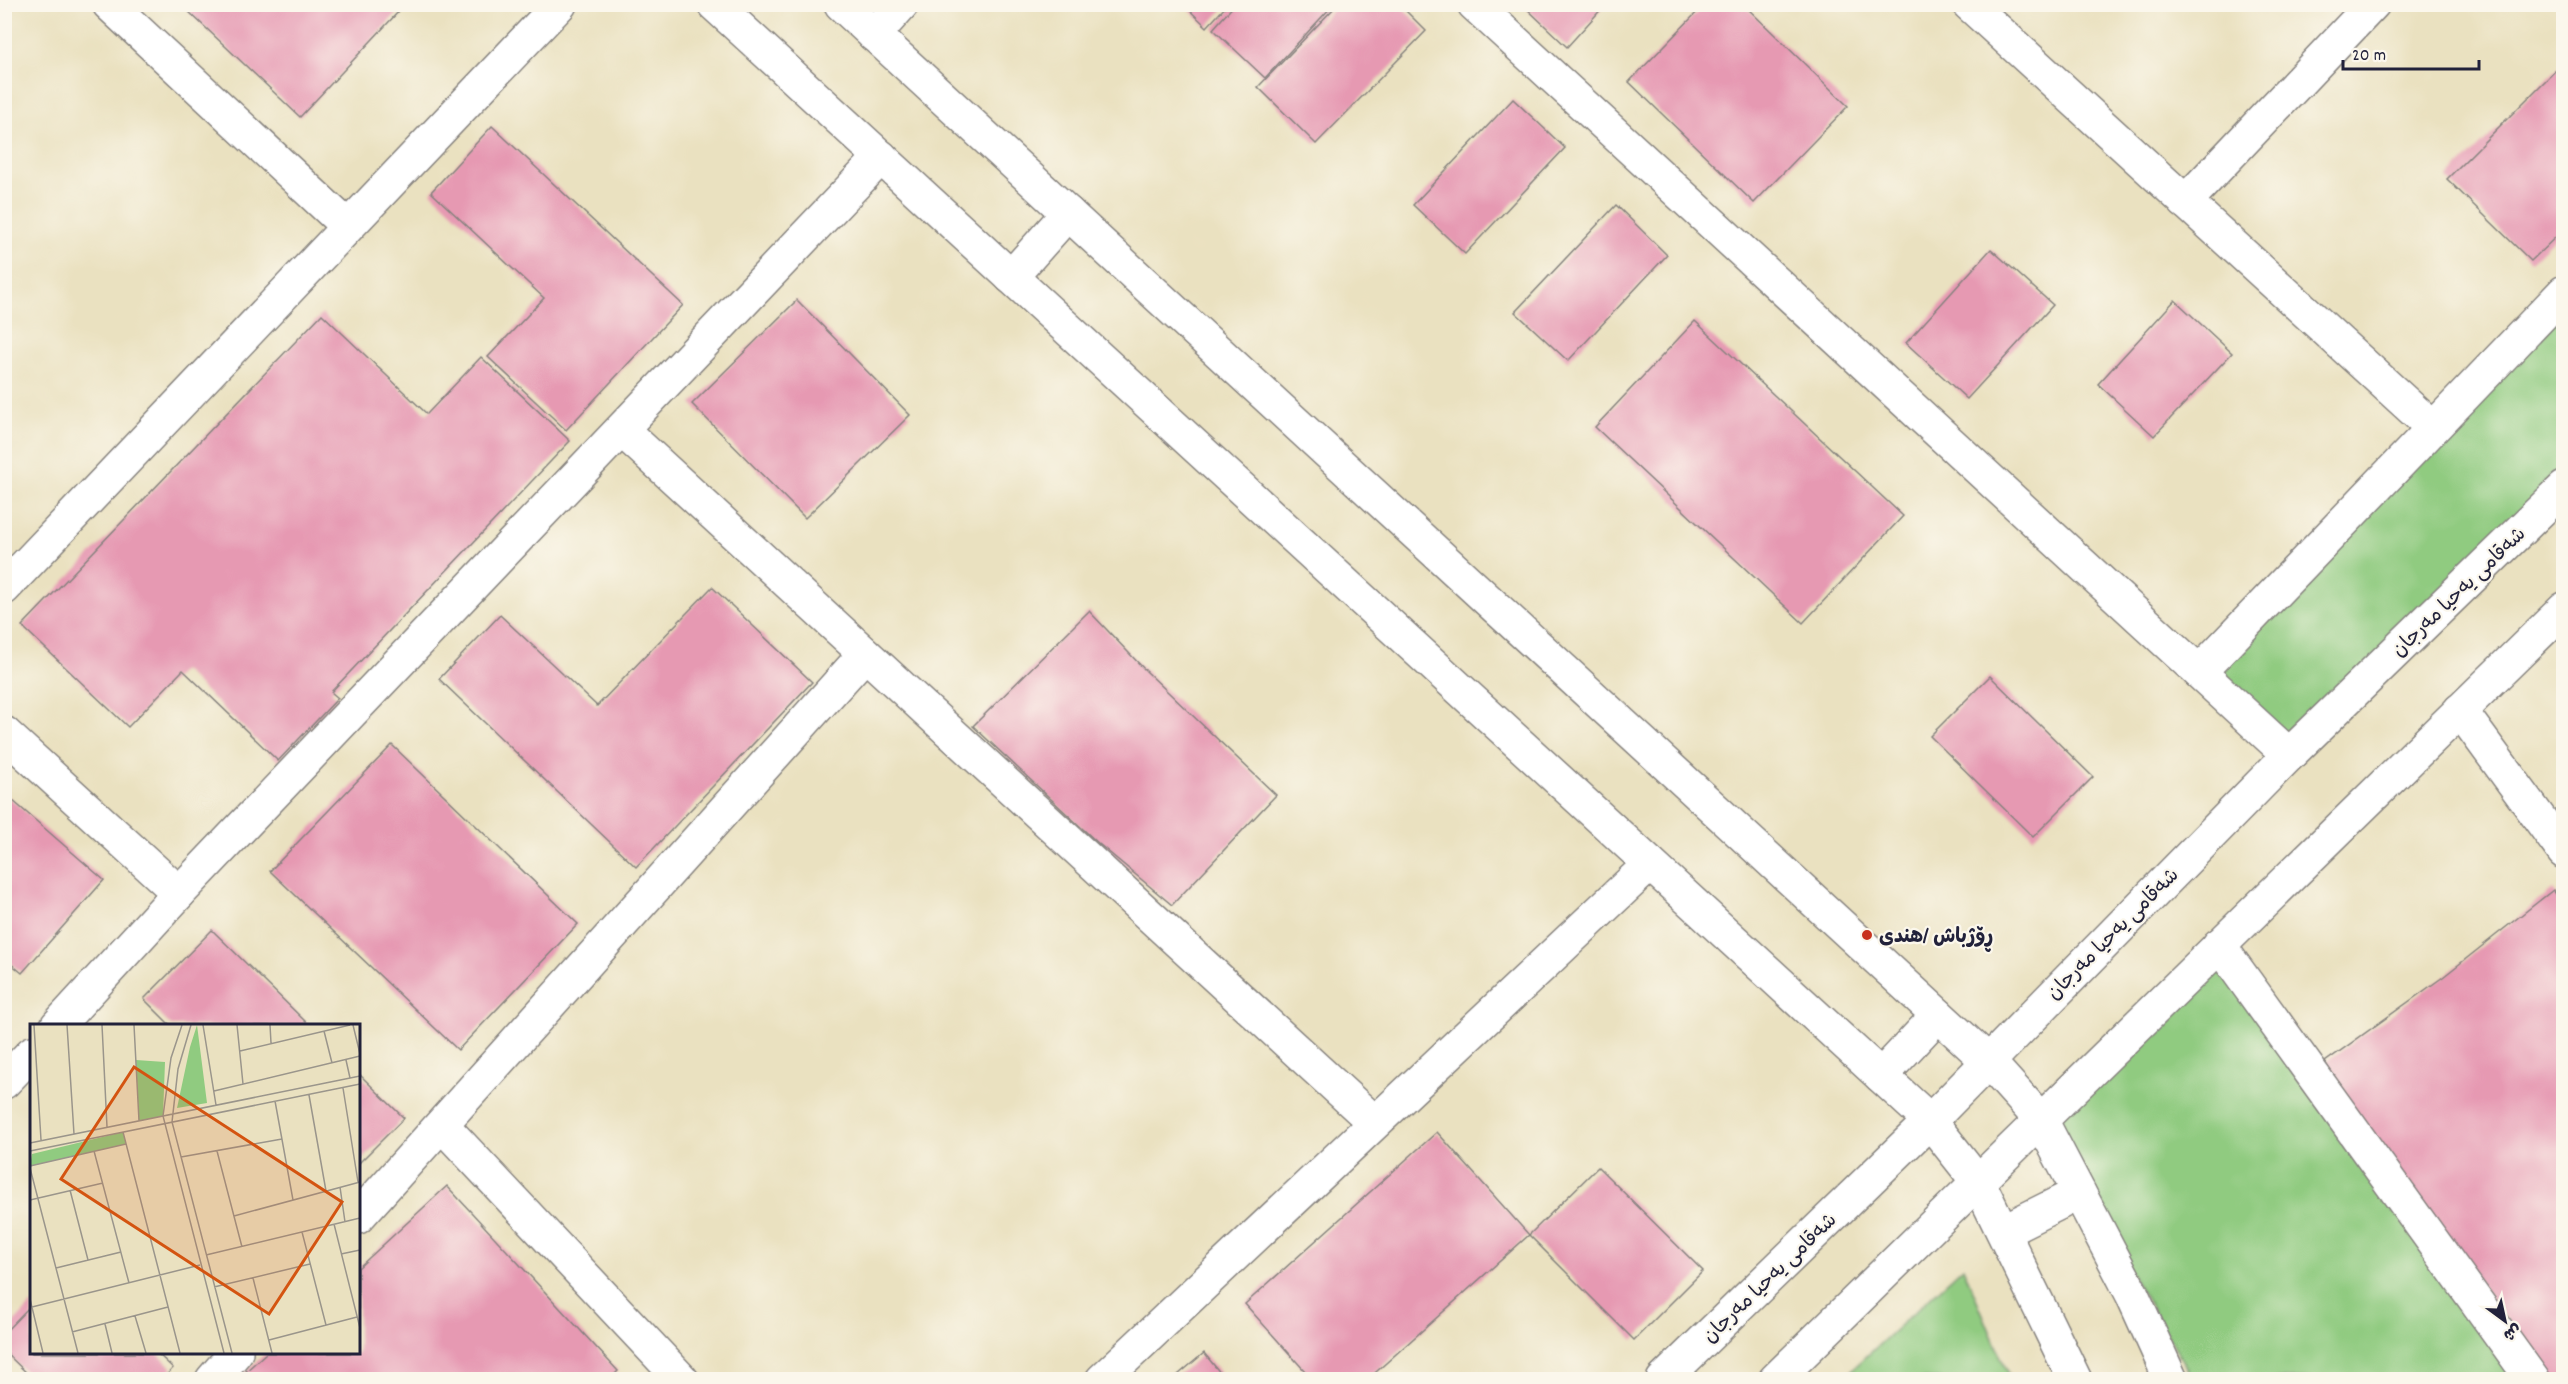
<svg xmlns="http://www.w3.org/2000/svg" width="2568" height="1384" font-family="Dekko,'Playpen Sans Arabic',sans-serif">
  <style>
    .green { fill: #90cb80; stroke: #59765e; stroke-width: 1.5 }
    .building { fill: #e699b2 }
    .lines { fill: none; stroke-linecap: round; stroke-linejoin: round }
    .minor-casing { stroke: #86827e; stroke-width: 36 }
    .tertiary-casing { stroke: #86827e; stroke-width: 36 }
    .minor { stroke: #fff; stroke-width: 33 }
    .tertiary { stroke: #fff; stroke-width: 33 }
    .poi-dot { fill: #c8321e; stroke: #fbf7ec; stroke-width: 2 }
    .labels { text-anchor: middle; stroke-width: 4.5; stroke-linejoin: round; paint-order: stroke }
    .street-label { font-size: 20px; fill: #22223b; stroke: #fbf7ec }
    .poi-label { font-size: 20px; font-weight: bold; fill: #22223b; stroke: #fbf7ec; text-anchor: start }
    .inset-road { fill: none; stroke: #9a958b; stroke-width: 1.5 }
    .view { fill: #d45411; fill-opacity: 0.15; stroke: #d45411; stroke-width: 3 }
    .inset-edge { fill: none; stroke: #22223b; stroke-width: 3 }
  </style>
  <rect width="100%" height="100%" fill="#fbf7ec"/>
  <filter id="ink" filterUnits="userSpaceOnUse"><feTurbulence type="fractalNoise" baseFrequency=".0167" numOctaves="2"/><feDisplacementMap in="SourceGraphic" scale="12" xChannelSelector="R" yChannelSelector="G"/><feConvolveMatrix kernelMatrix="1 2 1 2 8 2 1 2 1" color-interpolation-filters="sRGB"/></filter>
  <filter id="wash" filterUnits="userSpaceOnUse"><feTurbulence type="fractalNoise" baseFrequency=".008" numOctaves="4" result="noise"/><feDisplacementMap in="SourceGraphic" scale="24" xChannelSelector="R" yChannelSelector="G"/><feGaussianBlur stdDeviation="1.35" result="paint"/><feColorMatrix in="noise" values="0 0 0 0 0 0 0 0 0 0 0 0 0 0 0 0 0 1.4 0 .05"/><feComposite in="paint" operator="in"/></filter>
  <g filter="url(#wash)">
    <rect width="100%" height="100%" fill="#eae1c0"/>
    <!-- green -->
    <g class="green">
      <polygon points="2563,292 2563,488 2289,755 2199,672"/>
      <polygon points="2219,945 2533,1379 2193,1379 2041,1120"/>
      <polygon points="1963,1267 2010,1379 1842,1379"/>
    </g>
    <g id="blocks">
      <!-- building -->
      <g class="building">
        <polygon points="192,4 394,4 400,10 300,117 187,10"/>
        <polygon points="1183,4 1228,4 1207,27"/>
        <polygon points="1235,4 1334,4 1265,78 1213,29"/>
        <polygon points="1338,4 1399,4 1426,31 1316,144 1258,87"/>
        <polygon points="1522,4 1606,4 1567,47"/>
        <polygon points="1704,5 1744,5 1848,106 1754,203 1629,82"/>
        <polygon points="2564,62 2564,229 2531,261 2447,179"/>
        <polygon points="1513,99 1565,148 1465,254 1413,205"/>
        <polygon points="492,126 683,305 566,430 488,357 544,298 431,192"/>
        <polygon points="1616,205 1667,255 1568,361 1515,312"/>
        <polygon points="1991,249 2053,305 1967,399 1906,343"/>
        <polygon points="797,300 910,415 805,518 692,404"/>
        <polygon points="2175,300 2232,353 2154,436 2098,384"/>
        <polygon points="322,314 427,414 481,357 570,441 331,692 338,698 278,761 183,670 128,727 22,626"/>
        <polygon points="1695,321 1903,516 1803,623 1595,427"/>
        <polygon points="712,587 812,682 636,867 439,679 500,615 597,706"/>
        <polygon points="1089,611 1146,671 1276,795 1172,905 1099,844 973,726"/>
        <polygon points="1990,676 2093,777 2033,837 1930,736"/>
        <polygon points="392,745 578,924 458,1050 270,871"/>
        <polygon points="4,793 104,880 22,973 4,958"/>
        <polygon points="2553,890 2564,905 2564,1380 2551,1380 2370,1137 2325,1062 2443,977"/>
        <polygon points="212,930 310,1026 171,1026 144,999"/>
        <polygon points="358,1073 404,1118 358,1164"/>
        <polygon points="1437,1132 1529,1235 1598,1167 1703,1271 1634,1340 1529,1235 1367,1380 1313,1380 1245,1304"/>
        <polygon points="447,1186 618,1371 609,1380 250,1380 244,1373 266,1353 358,1353 358,1268"/>
        <polygon points="32,1304 32,1353 157,1353 173,1368 162,1380 34,1380 4,1351 4,1333"/>
        <polygon points="1204,1353 1226,1380 1172,1380"/>
      </g>
    </g>
  </g>
  <g filter="url(#ink)">
    <use href="#blocks" fill-opacity="0" stroke="#86827e" stroke-width="1.5"/>
    <g class="lines">
      <defs>
        <g id="minor">
          <polyline points="109,4 347,226"/>
          <polyline points="1474,4 2289,755"/>
          <polyline points="1969,4 2432,427"/>
          <polyline points="874,35 902,4"/>
          <polyline points="2185,202 2373,4"/>
          <polyline points="622,430 1374,1122"/>
          <polyline points="4,588 560,4"/>
          <polyline points="2199,672 2564,292"/>
          <polyline points="2460,710 2564,852"/>
          <polyline points="4,733 179,893"/>
          <polyline points="2219,945 2533,1380"/>
          <polyline points="57,1026 179,893 881,157"/>
          <polyline points="4,1082 32,1053"/>
          <polyline points="442,1125 682,1380"/>
          <polyline points="358,1217 865,654"/>
          <polyline points="212,1380 236,1352"/>
          <polyline points="1102,1380 1650,864"/>
        </g>
        <g id="tertiary">
          <polyline points="714,4 1930,1121 1979,1183 2075,1380"/>
          <polyline points="841,4 1987,1060 2041,1120 2132,1294 2171,1380"/>
          <polyline points="1011,277 1068,213"/>
          <polyline points="1881,1076 1938,1015"/>
          <polyline points="2003,1231 2079,1193"/>
          <polyline points="1663,1380 1930,1121 2289,755 2564,488"/>
          <polyline points="1775,1380 2564,609"/>
        </g>
      </defs>
      <!-- minor casing -->
      <use href="#minor" class="minor-casing"/>
      <!-- tertiary casing -->
      <use href="#tertiary" class="tertiary-casing"/>
      <!-- minor -->
      <use href="#minor" class="minor"/>
      <!-- tertiary -->
      <use href="#tertiary" class="tertiary"/>
    </g>
  </g>
  <!-- markers -->
  <circle class="poi-dot" cx="1867" cy="935" r="6"/>
  <g class="labels">
    <!-- street labels -->
    <g class="street-label">
      <text transform="translate(2458 591) rotate(-44)" y="7">شەقامی یەحیا مەرجان</text>
      <text transform="translate(2112 933) rotate(-45)" y="7">شەقامی یەحیا مەرجان</text>
      <text transform="translate(1769 1277) rotate(-44)" y="7">شەقامی یەحیا مەرجان</text>
    </g>
    <!-- poi labels -->
    <g class="poi-label">
      <text x="1879" y="942">ڕۆژباش /ھندی</text>
    </g>
  </g>
  <!-- overview -->
  <g transform="translate(30 1024)">
    <rect width="330" height="330" fill="#eae1c0"/>
    <path d="M167,1L177,79L147,84L160,23ZM106,36L135,38L133,92L109,97ZM93,108L96,120L0,142L2,130Z" fill="#90cb80"/>
    <path class="inset-road" d="M4,1L11,116M37,1L44,110M72,1L77,103M104,1L109,97M152,1L141,34L133,92L194,329M161,1L148,45L142,98L202,329M173,1L186,81M207,1L213,60M240,1L241,19M323,1L330,30M294,7L302,39M210,27L320,1M316,36L320,54M313,64L328,158M184,67L330,32M279,71L296,167M245,77L263,176M93,108L150,329M0,119L330,52M0,127L330,60M64,127L99,259M187,127L212,223M151,133L252,115M0,142L96,120M0,144L48,329M310,163L315,198M40,166L58,236M0,176L73,159M204,192L330,158M304,200L330,304M272,208L296,301M311,230L330,226M176,231L330,194M26,244L91,228M223,254L242,329M184,263L280,240M0,275L13,329M2,283L170,241M105,292L116,329M75,300L82,329M42,308L138,283M239,316L327,293"/>
    <path class="view" d="M104,43L312,178L239,290L31,155Z"/>
    <rect width="330" height="330" class="inset-edge"/>
  </g>
  <!-- margin -->
  <rect width="2568" height="1384" fill="none" stroke="#fbf7ec" stroke-width="24"/>
  <!-- north arrow -->
  <g transform="translate(2505 1321) rotate(147)" stroke="#fbf7ec" stroke-width="4.5" paint-order="stroke">
  <path d="M0-4.5L10 22L0 15L-10 22Z" fill="#22223b"/>
  <text y="-9" font-size="16" font-weight="bold" text-anchor="middle" fill="#22223b">ش</text>
  </g>
  <!-- scale -->
  <path d="M2343 60v9h136v-9" fill="none" stroke="#22223b" stroke-width="3"/>
  <text x="2352" y="60" font-size="18" fill="#22223b" stroke="#fbf7ec" stroke-width="4.5" paint-order="stroke">20 m</text>
</svg>
